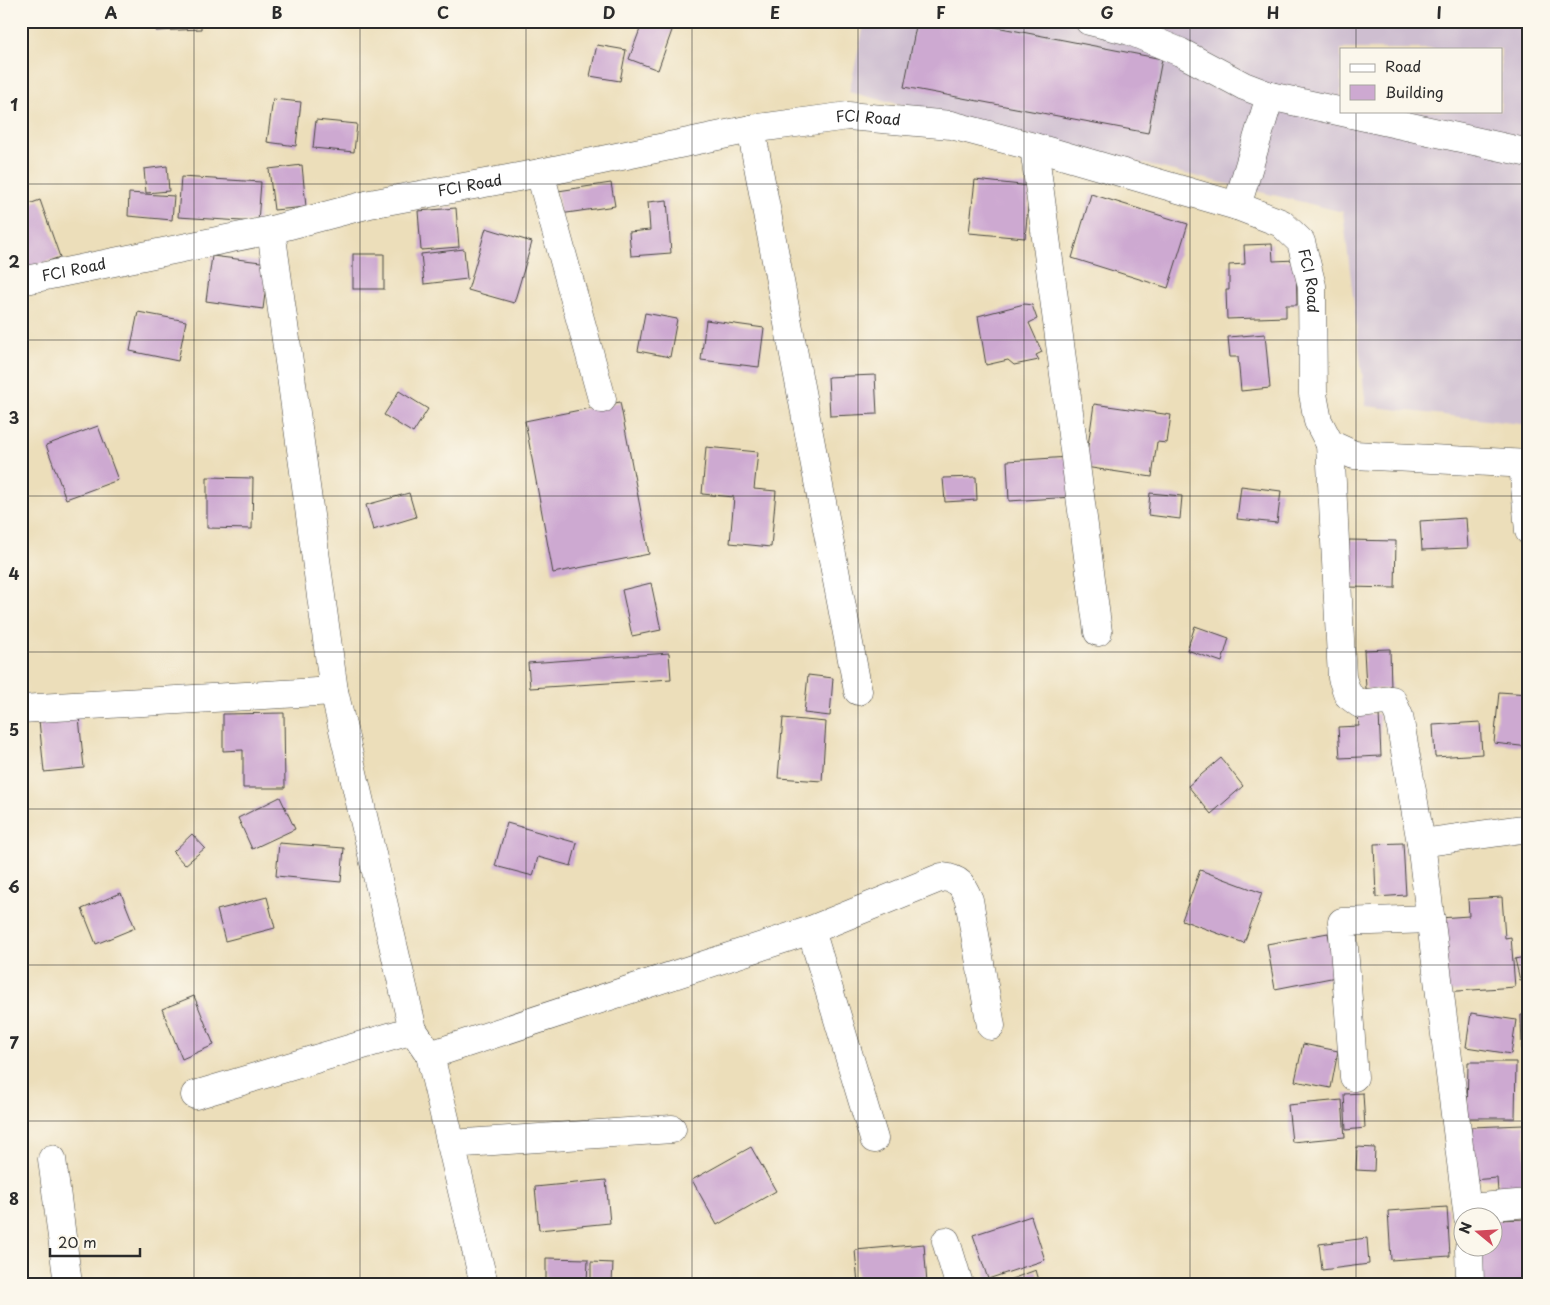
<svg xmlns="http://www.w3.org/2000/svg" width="1550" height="1305" font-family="'Playpen Sans',sans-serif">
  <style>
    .industrial { fill: #cebed0; fill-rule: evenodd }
    .building { fill: #cda9d1 }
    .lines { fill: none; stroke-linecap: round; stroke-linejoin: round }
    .minor-casing { stroke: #484640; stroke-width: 29 }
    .minor { stroke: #fff; stroke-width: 28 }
    .grid { fill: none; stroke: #2b2b2b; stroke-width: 1; stroke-opacity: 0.55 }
    .labels { text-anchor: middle; stroke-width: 5; stroke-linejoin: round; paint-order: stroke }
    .street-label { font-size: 15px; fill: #2b2b2b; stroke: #fbf7ec }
    .neatline { fill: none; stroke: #2b2b2b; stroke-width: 2 }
    .grid-label { font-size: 16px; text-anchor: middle; font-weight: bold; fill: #2b2b2b }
  </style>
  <rect width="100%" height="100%" fill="#fbf7ec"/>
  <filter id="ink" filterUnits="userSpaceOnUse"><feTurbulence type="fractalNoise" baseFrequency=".02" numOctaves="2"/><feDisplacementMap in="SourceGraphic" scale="10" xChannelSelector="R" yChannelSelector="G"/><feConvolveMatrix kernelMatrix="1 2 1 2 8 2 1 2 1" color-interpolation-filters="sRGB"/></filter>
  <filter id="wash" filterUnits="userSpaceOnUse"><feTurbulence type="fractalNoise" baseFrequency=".0096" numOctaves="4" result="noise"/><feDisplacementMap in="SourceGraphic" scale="20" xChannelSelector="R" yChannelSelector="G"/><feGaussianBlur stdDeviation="1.12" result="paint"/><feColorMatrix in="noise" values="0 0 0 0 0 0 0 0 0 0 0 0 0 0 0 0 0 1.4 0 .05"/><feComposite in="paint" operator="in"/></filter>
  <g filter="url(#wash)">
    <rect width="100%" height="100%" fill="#ecdeba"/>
    <!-- industrial -->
    <path class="industrial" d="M865,21H1529V425L1366,406L1343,212L849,92ZM1341,49H1501V111H1341Z"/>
    <g id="blocks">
      <!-- building -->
      <g class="building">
        <polygon points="156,21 201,21 201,29 156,31"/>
        <polygon points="643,21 675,22 658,70 629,59"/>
        <polygon points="917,21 965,21 1162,59 1148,133 904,87"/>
        <polygon points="597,45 626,50 620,81 590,76"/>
        <polygon points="273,99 301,102 296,146 267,142"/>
        <polygon points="316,120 357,124 354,152 313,148"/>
        <polygon points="302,165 306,207 274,210 269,169"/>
        <polygon points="167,166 169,191 146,193 144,169"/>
        <polygon points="181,177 261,182 258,222 178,217"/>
        <polygon points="975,180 1030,186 1025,238 969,233"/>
        <polygon points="611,183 615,206 560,214 558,191"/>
        <polygon points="129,193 174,196 172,220 128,216"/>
        <polygon points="1091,194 1188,224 1168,288 1072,258"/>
        <polygon points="40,200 60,257 23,270 21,265 21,207"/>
        <polygon points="667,200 671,253 631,256 629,232 650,230 648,202"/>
        <polygon points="456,208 459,247 421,250 418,211"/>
        <polygon points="486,228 532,242 514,303 468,290"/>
        <polygon points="1272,244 1273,261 1296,260 1297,305 1286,305 1286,317 1227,319 1226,290 1229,290 1229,265 1245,264 1244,245"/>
        <polygon points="464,249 467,279 424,284 421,254"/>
        <rect x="353" y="254" width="31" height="35"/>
        <polygon points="212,256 269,263 263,309 206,301"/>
        <polygon points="1024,304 1032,305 1037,319 1029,323 1042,352 1036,355 1039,360 1014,365 1008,360 986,365 978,316"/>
        <polygon points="138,312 186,321 178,361 130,351"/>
        <polygon points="645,313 677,319 670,357 638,351"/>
        <polygon points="706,320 764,328 759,367 701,360"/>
        <polygon points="1265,334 1270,388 1241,391 1238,357 1230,357 1228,337"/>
        <polygon points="875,375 877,414 830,416 828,377"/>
        <polygon points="399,391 428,409 413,433 384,415"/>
        <polygon points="620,402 649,554 553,573 525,421"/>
        <polygon points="1094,404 1171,415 1167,443 1157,442 1152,477 1085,467"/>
        <polygon points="98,426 118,480 66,499 46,445"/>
        <polygon points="706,447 758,452 754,489 776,491 771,547 730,543 734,497 702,494"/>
        <polygon points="1069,457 1072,497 1009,501 1007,461"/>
        <polygon points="207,477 253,478 252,529 207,528"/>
        <polygon points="976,477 977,500 945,502 943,478"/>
        <polygon points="1241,486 1281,491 1277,523 1237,519"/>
        <polygon points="409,493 416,517 373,530 366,505"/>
        <polygon points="1150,493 1182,496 1180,519 1148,515"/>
        <polygon points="1466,518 1468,548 1422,550 1420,521"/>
        <polygon points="1349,540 1396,541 1395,588 1348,587"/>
        <polygon points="651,583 661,630 632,636 622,590"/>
        <polygon points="1195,626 1229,638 1222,662 1187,650"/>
        <polygon points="1390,649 1391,689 1366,689 1364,650"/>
        <polygon points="669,653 671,679 530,688 528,663"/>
        <polygon points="808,675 833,678 830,716 804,713"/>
        <polygon points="1499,692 1529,694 1529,747 1494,743"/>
        <polygon points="284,713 285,788 243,788 243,750 223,751 223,714"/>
        <polygon points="1358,714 1379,714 1381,756 1340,758 1338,727 1359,726"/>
        <polygon points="79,717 84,768 44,772 39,720"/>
        <polygon points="783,718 826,722 822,781 778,778"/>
        <polygon points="1480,722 1482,754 1435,757 1433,725"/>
        <polygon points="1221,758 1243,786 1211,814 1188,786"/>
        <polygon points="280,797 295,829 252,849 238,818"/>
        <polygon points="507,823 577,843 571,866 538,857 533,876 495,866"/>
        <polygon points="192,834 205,848 185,865 173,852"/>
        <polygon points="279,843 344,848 341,882 276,876"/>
        <polygon points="1403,843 1406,895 1376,897 1374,844"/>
        <polygon points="1200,870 1262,893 1244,943 1182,920"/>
        <polygon points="121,893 135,928 96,944 82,909"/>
        <polygon points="267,897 275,928 225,941 217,910"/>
        <polygon points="1502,897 1505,938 1511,937 1515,987 1444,992 1439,918 1469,916 1468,899"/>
        <polygon points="1328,933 1336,977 1275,989 1267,944"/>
        <polygon points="1529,956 1529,978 1520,980 1515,959"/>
        <polygon points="194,996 214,1045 182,1059 162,1009"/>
        <polygon points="1471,1013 1516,1020 1511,1054 1466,1047"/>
        <polygon points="1521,1015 1529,1015 1529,1049 1522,1049"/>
        <polygon points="1303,1044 1338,1051 1331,1088 1295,1081"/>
        <polygon points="1468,1062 1516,1062 1515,1118 1467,1118"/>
        <polygon points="1363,1093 1365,1128 1346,1130 1344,1094"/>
        <polygon points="1342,1100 1345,1137 1292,1142 1288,1105"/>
        <polygon points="1524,1125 1526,1191 1498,1192 1497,1178 1472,1180 1471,1127"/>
        <polygon points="751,1147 776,1191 717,1225 692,1180"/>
        <polygon points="1357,1147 1375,1148 1374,1171 1356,1170"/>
        <polygon points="606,1180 610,1223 539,1230 535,1187"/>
        <polygon points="1447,1207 1450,1256 1391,1260 1388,1211"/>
        <polygon points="1031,1216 1045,1260 988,1279 973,1235"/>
        <polygon points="1529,1219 1529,1284 1481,1284 1480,1248 1492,1248 1492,1220"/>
        <polygon points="1367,1238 1369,1264 1322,1270 1319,1244"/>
        <polygon points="924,1244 927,1284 858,1284 855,1250"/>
        <polygon points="546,1258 588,1259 587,1284 546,1284"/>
        <polygon points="591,1262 613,1263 612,1284 591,1284"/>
        <polygon points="1036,1270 1040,1284 998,1284"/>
      </g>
    </g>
  </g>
  <g filter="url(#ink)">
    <use href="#blocks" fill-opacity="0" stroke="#484640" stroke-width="1"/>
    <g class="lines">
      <defs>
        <g id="minor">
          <polyline points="1089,21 1130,31 1180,52 1244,86 1270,96 1529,153"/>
          <polyline points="751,129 858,691"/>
          <polyline points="1034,147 1098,632"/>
          <polyline points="540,173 602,399"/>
          <polyline points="1237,206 1270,96"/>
          <polyline points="271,230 334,691 413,1030 430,1055 484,1284"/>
          <path id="s1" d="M21,281L271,230L370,204L540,173L751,129L848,116L951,125L1034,147L1237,206L1281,223L1301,242L1312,286L1313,394L1318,421L1330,444L1354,455L1529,464"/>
          <polyline points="1330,444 1342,678 1348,695 1360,704 1392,700 1399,716 1421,843"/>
          <polyline points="1523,464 1529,531"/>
          <polyline points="21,709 334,691"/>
          <polyline points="811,930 874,1139"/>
          <path d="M430,1055L811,930L942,877C960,879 962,884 969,900L991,1026"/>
          <polyline points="1354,1077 1342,922 1431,919"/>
          <polyline points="195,1095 413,1030"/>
          <polyline points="451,1144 672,1129"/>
          <polyline points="52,1159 68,1284"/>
          <polyline points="1468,1208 1529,1203"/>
          <polyline points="1468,1218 1421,843 1529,828"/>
          <polyline points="946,1241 959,1284"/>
          <polyline points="1469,1248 1470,1284"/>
        </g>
      </defs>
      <!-- minor casing -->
      <use href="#minor" class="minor-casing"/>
      <!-- minor -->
      <use href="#minor" class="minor"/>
    </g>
  </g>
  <!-- grid -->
  <path class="grid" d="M194,21V1284M360,21V1284M526,21V1284M692,21V1284M858,21V1284M1024,21V1284M1190,21V1284M1356,21V49M1356,111V1284M21,184H1529M21,340H1529M21,496H1529M21,652H1529M21,809H1529M21,965H1529M21,1121H1529"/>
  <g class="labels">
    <!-- street labels -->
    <g class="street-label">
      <text dy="5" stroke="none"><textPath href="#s1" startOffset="864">FCI Road</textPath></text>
      <text dy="5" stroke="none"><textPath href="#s1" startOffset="459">FCI Road</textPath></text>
      <text dy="5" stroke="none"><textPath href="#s1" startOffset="54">FCI Road</textPath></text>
      <text dy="5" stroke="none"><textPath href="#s1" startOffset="1359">FCI Road</textPath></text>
    </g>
  </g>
  <!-- margin -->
  <rect width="1550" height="1305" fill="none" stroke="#fbf7ec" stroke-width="55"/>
  <!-- legend -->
  <rect x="1340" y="48" width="162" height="65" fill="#fbf7ec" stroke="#a8a59f"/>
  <rect x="1350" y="64" width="25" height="8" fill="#ffffff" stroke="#a8a59f"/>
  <text x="1385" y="72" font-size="15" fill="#2b2b2b">Road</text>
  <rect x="1350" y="85" width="25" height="15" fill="#cda9d1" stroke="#a8a59f"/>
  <text x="1385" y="98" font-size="15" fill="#2b2b2b">Building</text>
  <!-- north arrow -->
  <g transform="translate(1478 1232) rotate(288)"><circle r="24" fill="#fbf7ec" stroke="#a8a59f"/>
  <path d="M0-4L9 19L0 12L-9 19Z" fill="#d1495b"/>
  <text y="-8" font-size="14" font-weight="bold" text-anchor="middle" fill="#2b2b2b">N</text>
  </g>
  <!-- scale -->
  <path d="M50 1248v8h90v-8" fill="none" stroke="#2b2b2b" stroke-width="2.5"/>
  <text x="58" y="1248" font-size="15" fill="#2b2b2b" stroke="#fbf7ec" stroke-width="4" paint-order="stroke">20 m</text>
  <rect x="28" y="28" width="1494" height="1250" class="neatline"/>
  <g class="grid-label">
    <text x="111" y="19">A</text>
    <text x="277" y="19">B</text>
    <text x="443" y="19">C</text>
    <text x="609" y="19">D</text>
    <text x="775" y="19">E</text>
    <text x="941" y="19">F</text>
    <text x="1107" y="19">G</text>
    <text x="1273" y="19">H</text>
    <text x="1439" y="19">I</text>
    <text x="14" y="111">1</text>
    <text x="14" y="268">2</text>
    <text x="14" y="424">3</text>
    <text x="14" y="580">4</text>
    <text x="14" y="736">5</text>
    <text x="14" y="893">6</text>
    <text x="14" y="1049">7</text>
    <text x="14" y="1205">8</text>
  </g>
</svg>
